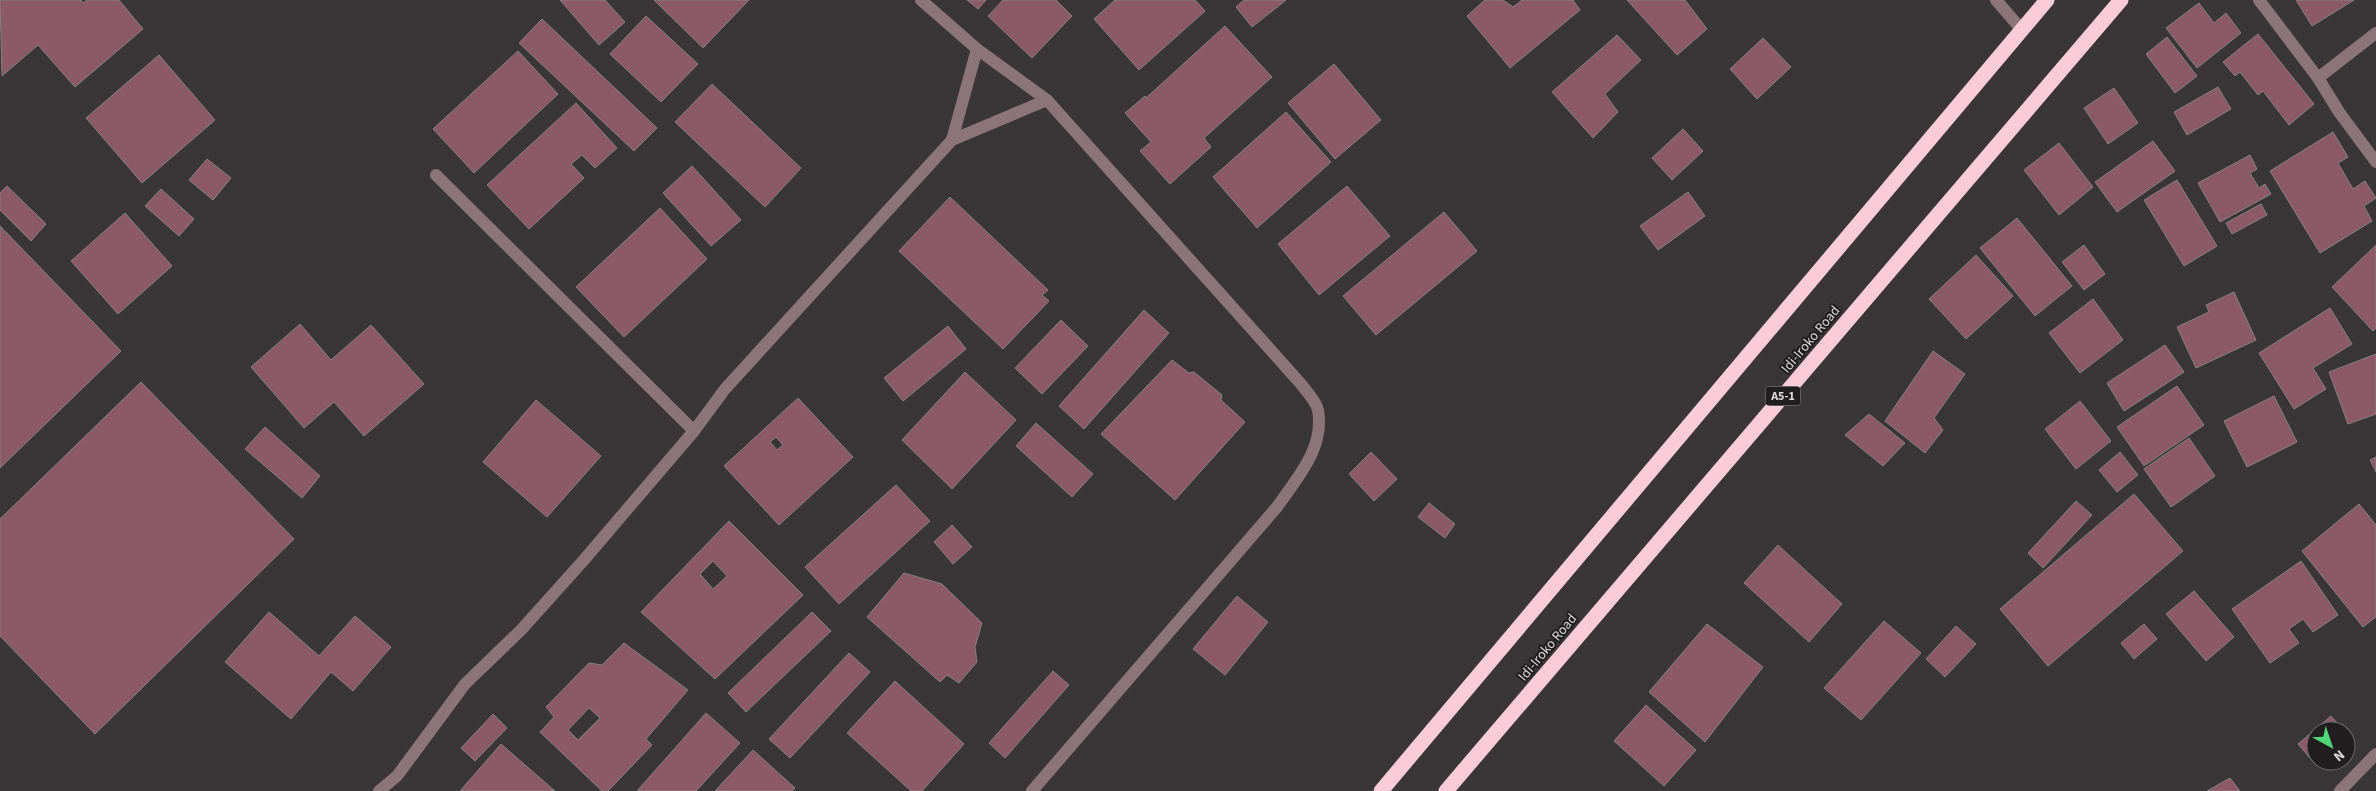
<svg xmlns="http://www.w3.org/2000/svg" width="2376" height="791" font-family="'Source Sans 3',sans-serif">
  <style>
    .building { fill: #8c5969; stroke: #868183; fill-rule: evenodd }
    .lines { fill: none; stroke-linecap: round; stroke-linejoin: round }
    .minor { stroke: #8c747b; stroke-width: 12 }
    .highway { stroke: #facbd9; stroke-width: 15 }
    .labels { text-anchor: middle; stroke-width: 4; stroke-linejoin: round; paint-order: stroke }
    .shield { fill: #201e1f; stroke: #a3a0a1; stroke-width: 1 }
    .shield-label { font-size: 12px; font-weight: bold; fill: #dbd8d9 }
    .street-label { font-size: 14px; fill: #dbd8d9; stroke: #201e1f }
  </style>
  <rect width="100%" height="100%" fill="#3a3637"/>
  <!-- building -->
  <g class="building">
    <polygon points="0,0 81,0 83,3 87,0 119,0 143,29 75,87 38,45 2,76"/>
    <polygon points="560,0 605,0 625,22 599,45"/>
    <polygon points="654,0 749,0 703,48"/>
    <polygon points="967,0 986,0 978,9"/>
    <polygon points="1003,0 1056,0 1072,16 1032,58 988,16"/>
    <polygon points="1115,0 1195,0 1205,11 1139,70 1094,19"/>
    <polygon points="1244,0 1286,0 1252,27 1236,7"/>
    <polygon points="1485,0 1503,0 1513,7 1522,0 1573,0 1580,10 1510,68 1467,16"/>
    <polygon points="1627,0 1685,0 1707,29 1677,55"/>
    <polygon points="2296,0 2354,0 2312,26"/>
    <polygon points="2199,3 2214,23 2226,13 2241,33 2197,68 2166,28"/>
    <polygon points="646,16 698,64 661,102 610,54"/>
    <polygon points="542,19 657,128 634,151 519,43"/>
    <polygon points="1225,26 1272,77 1204,138 1211,147 1170,184 1140,151 1151,142 1125,113 1145,96 1146,98"/>
    <polygon points="2258,34 2314,104 2289,125 2263,91 2258,95 2240,72 2235,76 2223,62"/>
    <polygon points="1617,35 1641,60 1605,94 1618,112 1593,138 1552,92"/>
    <polygon points="2167,37 2197,76 2175,93 2146,54"/>
    <polygon points="1763,38 1791,67 1757,99 1730,69"/>
    <polygon points="518,51 558,94 474,173 433,129"/>
    <polygon points="159,55 215,120 142,183 86,118"/>
    <polygon points="1334,64 1381,120 1335,159 1288,103"/>
    <polygon points="712,84 801,168 765,207 675,122"/>
    <polygon points="2218,87 2231,109 2187,135 2174,112"/>
    <polygon points="2114,88 2138,123 2108,144 2084,108"/>
    <polygon points="576,103 617,148 595,168 582,155 571,164 584,178 529,229 487,185"/>
    <polygon points="1286,112 1331,162 1257,228 1213,177"/>
    <polygon points="1683,129 1703,151 1672,180 1652,158"/>
    <polygon points="2333,132 2348,157 2338,163 2353,189 2365,181 2376,198 2364,206 2372,221 2320,253 2270,171"/>
    <polygon points="2153,141 2175,171 2117,212 2095,182"/>
    <polygon points="2059,143 2093,187 2059,215 2024,170"/>
    <polygon points="2250,155 2257,169 2250,173 2259,188 2265,184 2271,194 2220,222 2198,183"/>
    <polygon points="207,159 231,178 213,200 189,180"/>
    <polygon points="692,166 741,220 711,246 663,193"/>
    <polygon points="2177,180 2217,246 2184,266 2144,200"/>
    <polygon points="7,186 46,224 31,241 0,210 0,193"/>
    <polygon points="1347,186 1390,236 1319,295 1278,244"/>
    <polygon points="161,189 194,219 179,236 145,206"/>
    <polygon points="1688,192 1705,216 1658,250 1640,226"/>
    <polygon points="950,197 1048,290 1042,295 1049,301 1003,349 899,251"/>
    <polygon points="2261,204 2267,215 2232,234 2226,223"/>
    <polygon points="660,208 707,259 624,337 576,287"/>
    <polygon points="1444,212 1477,251 1376,335 1343,296"/>
    <polygon points="125,213 172,266 118,314 71,261"/>
    <polygon points="2017,218 2072,286 2035,316 1980,248"/>
    <polygon points="0,226 121,351 0,468"/>
    <polygon points="2084,245 2105,274 2084,290 2062,262"/>
    <polygon points="2376,245 2376,328 2373,331 2332,287"/>
    <polygon points="1976,255 2013,296 1966,339 1929,299"/>
    <polygon points="2234,292 2256,340 2196,368 2177,327 2209,312 2206,305"/>
    <polygon points="2093,299 2123,340 2080,373 2049,333"/>
    <polygon points="2330,308 2352,344 2313,368 2326,389 2294,409 2259,353"/>
    <polygon points="1144,310 1169,333 1084,429 1059,406"/>
    <polygon points="1061,320 1088,346 1042,394 1015,368"/>
    <polygon points="300,324 331,360 371,325 424,384 364,436 334,402 304,428 251,367"/>
    <polygon points="948,326 966,349 903,401 884,378"/>
    <polygon points="2165,345 2184,372 2124,411 2107,383"/>
    <polygon points="1933,351 1965,374 1934,418 1943,430 1925,453 1885,421"/>
    <polygon points="2376,354 2376,414 2348,424 2329,372"/>
    <polygon points="1172,360 1189,373 1194,372 1222,395 1221,400 1245,422 1175,500 1101,434"/>
    <polygon points="965,372 1016,420 952,489 902,440"/>
    <polygon points="141,382 294,539 95,734 0,636 0,519"/>
    <polygon points="2177,386 2204,425 2144,466 2117,427"/>
    <polygon points="2274,396 2297,442 2247,467 2224,421"/>
    <path d="M798,398L853,457L779,525L724,466ZM776,437L783,445L777,450L770,442Z"/>
    <polygon points="536,400 601,456 547,517 483,462"/>
    <polygon points="2080,401 2111,441 2076,469 2045,429"/>
    <polygon points="1869,414 1905,443 1883,466 1845,435"/>
    <polygon points="1036,423 1093,474 1072,497 1016,446"/>
    <polygon points="265,427 320,476 302,498 245,449"/>
    <polygon points="2189,438 2215,476 2171,507 2144,469"/>
    <polygon points="1371,452 1397,479 1374,501 1349,474"/>
    <polygon points="2120,452 2138,475 2117,492 2099,470"/>
    <polygon points="2376,457 2376,472 2370,460"/>
    <polygon points="896,485 930,521 839,604 805,567"/>
    <polygon points="2134,494 2183,551 2048,666 2000,609"/>
    <polygon points="2076,501 2092,515 2043,568 2028,553"/>
    <polygon points="1429,503 1455,524 1445,538 1418,517"/>
    <polygon points="2359,504 2376,525 2376,617 2363,627 2302,551"/>
    <path d="M729,521L803,595L715,679L641,612ZM713,561L727,576L713,589L700,574Z"/>
    <polygon points="952,525 972,547 953,564 934,542"/>
    <polygon points="1778,545 1842,604 1809,642 1744,583"/>
    <polygon points="2301,561 2338,615 2313,632 2303,619 2289,629 2299,643 2270,663 2232,609"/>
    <polygon points="904,573 942,584 982,623 975,647 977,662 959,683 947,675 940,682 867,617"/>
    <polygon points="2194,591 2234,637 2206,661 2166,614"/>
    <polygon points="1237,596 1268,622 1225,675 1193,649"/>
    <polygon points="269,612 319,656 355,616 391,647 353,691 331,672 291,719 225,662"/>
    <polygon points="812,612 831,631 746,712 728,693"/>
    <polygon points="1884,621 1921,653 1861,720 1824,688"/>
    <polygon points="1707,624 1763,667 1705,742 1649,692"/>
    <polygon points="2144,624 2157,639 2134,659 2121,643"/>
    <polygon points="1956,626 1976,644 1945,677 1926,659"/>
    <path d="M624,643L688,690L646,739L652,745L608,791H602L540,732L554,717L546,707L589,663L602,665ZM589,708L600,718L578,740L568,730Z"/>
    <polygon points="849,653 870,672 790,758 769,739"/>
    <polygon points="1053,671 1069,685 1005,758 989,743"/>
    <polygon points="895,681 964,744 922,791 911,791 847,733"/>
    <polygon points="1646,705 1696,750 1664,786 1614,741"/>
    <polygon points="706,713 740,743 696,791 637,791"/>
    <polygon points="493,714 507,728 475,761 461,748"/>
    <polygon points="2331,716 2344,731 2316,731 2316,761 2320,761 2316,765 2298,744"/>
    <polygon points="501,744 555,791 460,791"/>
    <polygon points="753,750 795,788 792,791 715,791"/>
    <polygon points="2230,778 2240,791 2207,791"/>
  </g>
  <g class="lines">
    <!-- minor -->
    <g class="minor">
      <path d="M921,0L977,49L1047,100L1301,384C1306,391 1316,401 1318,410C1325,448 1297,478 1277,507L1032,791"/>
      <polyline points="1996,0 2022,30"/>
      <polyline points="2259,0 2318,78 2339,112 2376,162"/>
      <polyline points="2318,78 2376,33"/>
      <polyline points="952,140 977,49"/>
      <polyline points="436,175 694,431"/>
      <polyline points="379,791 397,776 465,684 521,630 583,561 694,431 725,389 952,140 1047,100"/>
      <polyline points="2340,791 2376,754"/>
    </g>
    <!-- highway -->
    <g class="highway">
      <polyline points="1381,791 2047,0"/>
      <polyline points="1446,791 2121,0"/>
    </g>
  </g>
  <g class="labels">
    <!-- shield labels -->
    <rect class="shield" x="1765.5" y="386.5" width="35" height="19" rx="4"/>
    <g class="shield-label">
      <text x="1783" y="400">A5-1</text>
    </g>
    <!-- street labels -->
    <g class="street-label">
      <text transform="translate(1810 339) rotate(-50)" y="5">Idi-Iroko Road</text>
      <text transform="translate(1547 647) rotate(-50)" y="5">Idi-Iroko Road</text>
    </g>
  </g>
  <!-- north arrow -->
  <g transform="translate(2331 746) rotate(140)"><circle r="24" fill="#201e1f" stroke="#6b6869"/>
  <path d="M0-4L9 19L0 12L-9 19Z" fill="#50d674"/>
  <text y="-8" font-size="14" font-weight="bold" text-anchor="middle" fill="#dbd8d9">N</text>
  </g>
</svg>
